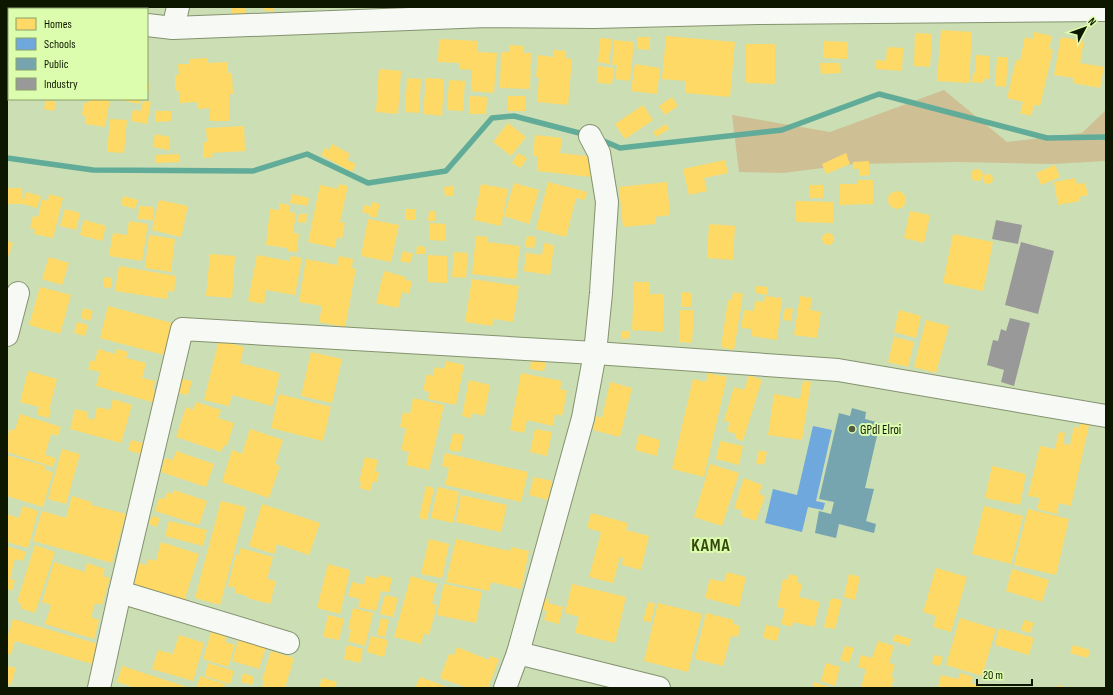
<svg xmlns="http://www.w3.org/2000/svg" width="1113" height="695" font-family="'Sofia Sans Condensed',sans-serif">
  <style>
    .green { fill: #cfbf94 }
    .homes { fill: #ffd966 }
    .schools { fill: #6fa8dc }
    .public { fill: #76a5af }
    .industry { fill: #999 }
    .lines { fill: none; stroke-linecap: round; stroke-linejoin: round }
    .stream { stroke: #61ac99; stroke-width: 5.5 }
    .minor-casing { stroke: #859270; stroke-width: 24 }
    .minor { stroke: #f7faf4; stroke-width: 22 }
    .poi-dot { fill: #505d3f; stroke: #ddfdae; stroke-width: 1.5 }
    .labels { text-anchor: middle; stroke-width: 4; stroke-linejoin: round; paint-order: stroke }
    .poi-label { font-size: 13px; fill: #0d1700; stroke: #ddfdae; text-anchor: start }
    .district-label { font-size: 17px; font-weight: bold; letter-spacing: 1px; fill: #33470b; stroke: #ddfdae }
  </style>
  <rect width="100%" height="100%" fill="#ccdeb3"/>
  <!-- green -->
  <polygon class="green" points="944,90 1007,142 1082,133 1106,110 1106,161 1051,164 957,162 854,164 783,173 739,172 732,115 830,132"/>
  <!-- homes -->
  <g class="homes">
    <polygon points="136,7 148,7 147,9"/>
    <polygon points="231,7 245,7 246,15 232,16"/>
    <polygon points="264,7 273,7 273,12 264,10"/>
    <polygon points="941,30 972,32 969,83 937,81"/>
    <polygon points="1034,32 1052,36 1049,49 1053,50 1040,106 1034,105 1031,116 1020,113 1023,102 1007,98 1016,60 1020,61 1025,37 1033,39"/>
    <polygon points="915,33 932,34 930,67 914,66"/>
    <polygon points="666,36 735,42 730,97 685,93 686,81 662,79"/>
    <polygon points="638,37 650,37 650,50 637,49"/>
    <polygon points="1061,37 1084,41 1080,63 1104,67 1100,88 1073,83 1074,78 1054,75"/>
    <polygon points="600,38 612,39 609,64 598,62"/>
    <polygon points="439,39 478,41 478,52 497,53 494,93 471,91 472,70 459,69 459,63 438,62"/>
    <polygon points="614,40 634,42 630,81 615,79 617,65 612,65"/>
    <polygon points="824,41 848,42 847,59 823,58"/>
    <polygon points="746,44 775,44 775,84 746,83"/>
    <polygon points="509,45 524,46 524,53 531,53 530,89 500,88 501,52 509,52"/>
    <polygon points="887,47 903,48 902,71 876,69 876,60 886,61"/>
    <polygon points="554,50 566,51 566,58 572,59 568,105 537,102 539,78 536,77 538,55 553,57"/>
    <rect x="7" y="55" width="2" height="14"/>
    <polygon points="976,55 990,56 989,79 983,79 983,83 972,82 973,72 975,73"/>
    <polygon points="997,57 1008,57 1006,87 995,86"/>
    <polygon points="208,58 208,63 228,62 228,73 232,73 233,94 229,94 230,121 210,121 210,108 197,109 197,102 180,103 179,91 175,91 175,75 179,75 178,64 190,64 190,59"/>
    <polygon points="820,63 840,63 841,73 821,74"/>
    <polygon points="635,64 660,68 657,94 631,91"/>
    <polygon points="598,66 614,68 612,84 597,83"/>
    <polygon points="379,69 401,71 398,114 376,112"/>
    <polygon points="407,78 421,79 419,113 405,112"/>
    <polygon points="426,78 444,79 442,116 423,114"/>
    <polygon points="449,80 465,81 463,111 447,110"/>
    <polygon points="147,82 150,83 148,94 147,94"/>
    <polygon points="470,96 487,97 486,114 470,114"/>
    <polygon points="508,96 526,96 525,111 508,111"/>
    <polygon points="672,97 678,106 665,115 659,106"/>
    <polygon points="89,99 110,99 105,127 85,124 86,116 82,115 84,103 88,103"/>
    <polygon points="116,99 141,99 140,104"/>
    <polygon points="46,100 56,102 54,111 44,109"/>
    <polygon points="143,101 151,102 147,124 131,121 133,110 141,111"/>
    <polygon points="643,105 653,120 625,139 615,124"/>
    <polygon points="155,111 171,111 171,121 155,122"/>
    <polygon points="110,119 127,120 124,153 107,152"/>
    <polygon points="508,123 526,137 511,156 493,142"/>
    <polygon points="666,124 669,129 656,137 653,132"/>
    <polygon points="244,126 245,151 212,153 213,157 203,158 203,142 207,142 206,128"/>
    <polygon points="155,134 170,137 169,150 153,147"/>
    <polygon points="535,135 562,138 560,153 594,157 592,177 537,171 538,156 533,156"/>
    <polygon points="332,144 350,154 347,160 356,164 352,172 321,155 325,148 329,150"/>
    <polygon points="518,153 527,158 521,168 512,163"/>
    <polygon points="846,153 850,164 826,174 822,164"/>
    <polygon points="179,154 180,162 156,163 155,155"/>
    <polygon points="725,160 728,173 704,178 707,191 689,195 683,169"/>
    <polygon points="869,161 870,175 859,176 859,169 853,169 853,162"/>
    <polygon points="1055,165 1060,177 1041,185 1036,173"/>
    <circle cx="977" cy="175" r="6"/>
    <circle cx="988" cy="179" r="5"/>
    <polygon points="1075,178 1077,184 1085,183 1088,195 1079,197 1080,201 1058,205 1054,182"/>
    <polygon points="858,180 873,180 873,204 840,205 840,184 858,184"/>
    <polygon points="548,182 587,192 585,200 576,198 566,237 536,229"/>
    <polygon points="667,182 670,215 655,217 656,224 623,227 619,187"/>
    <polygon points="514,183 539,190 529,224 504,216"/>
    <polygon points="339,184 348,186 340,222 345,223 342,239 337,237 335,248 308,242 320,185 338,189"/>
    <polygon points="481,184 508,189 501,226 474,220"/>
    <polygon points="810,185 823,185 823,198 809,198"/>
    <polygon points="453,186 453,196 445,196 444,187"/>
    <polygon points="7,188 22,188 23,204 7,204"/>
    <circle cx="897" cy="200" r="9"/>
    <polygon points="26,192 41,196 37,208 23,204"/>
    <polygon points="49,194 63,198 53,238 34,234 35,229 30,228 33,216 38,217 42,199 48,201"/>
    <polygon points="292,194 309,198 308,206 290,203"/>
    <polygon points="123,196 138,200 135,209 121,205"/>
    <polygon points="159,200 188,206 181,237 152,230"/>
    <polygon points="796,201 833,202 833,223 796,222"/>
    <polygon points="372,202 380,204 376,218 369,216 369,214 362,212 364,205 371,207"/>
    <polygon points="279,203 290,205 289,212 296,213 293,233 299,234 297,252 287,251 287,248 266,245 270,209 279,210"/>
    <polygon points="139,206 154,207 153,220 138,219"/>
    <polygon points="65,209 80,213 76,230 60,226"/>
    <polygon points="405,209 416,209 415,220 405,220"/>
    <polygon points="429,211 435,211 435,221 428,221"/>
    <polygon points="910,211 930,215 924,243 904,238"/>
    <polygon points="299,214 307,214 306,223 298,222"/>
    <polygon points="368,219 399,225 391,262 361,256"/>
    <polygon points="84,220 106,226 102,241 80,235"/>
    <polygon points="129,221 148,224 142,261 109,256 113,233 127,235"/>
    <polygon points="430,223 446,224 446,241 430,240"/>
    <polygon points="709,224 735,226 733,260 707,258"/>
    <circle cx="828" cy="239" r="6"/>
    <polygon points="953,234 993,242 983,291 943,283"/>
    <polygon points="149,235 175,239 171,272 145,268"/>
    <polygon points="476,236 488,237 487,242 520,246 516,279 472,274"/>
    <polygon points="527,236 536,237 534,248 525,247"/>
    <polygon points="7,241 13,243 7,260"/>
    <polygon points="544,243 554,245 550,275 524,271 526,253 542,255"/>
    <polygon points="417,246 425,247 425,254 416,254"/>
    <polygon points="403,251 413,254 410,263 400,261"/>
    <polygon points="454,252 468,253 466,278 452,277"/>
    <polygon points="210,254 235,256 232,298 206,296"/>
    <polygon points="257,255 289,261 291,256 302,258 295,295 266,290 264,304 248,301"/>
    <polygon points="428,255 447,256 447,283 428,282"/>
    <polygon points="339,256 353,259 352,268 356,269 345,327 319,322 322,306 299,302 306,259 337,265"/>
    <polygon points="49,257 69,263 62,285 42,279"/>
    <polygon points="119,266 176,276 174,292 168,291 167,299 115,291"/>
    <polygon points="384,271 406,277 405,280 412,281 409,294 402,292 398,308 376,303"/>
    <polygon points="104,277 112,278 111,288 103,287"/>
    <polygon points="472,279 519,286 513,322 494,319 492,326 465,322"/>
    <polygon points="634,282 650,282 650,294 664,294 663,332 632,330"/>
    <polygon points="756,286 768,287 767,295 756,293"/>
    <polygon points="40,287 71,295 60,334 29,325"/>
    <polygon points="681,292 692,293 691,307 681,307"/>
    <polygon points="733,292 743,294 734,350 721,347 728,300 732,300"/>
    <polygon points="765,296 782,298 777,340 751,336 752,329 741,328 744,310 754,311 755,301 764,302"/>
    <polygon points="800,296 812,298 810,310 821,312 817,338 794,335"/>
    <polygon points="108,306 172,323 164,355 100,338"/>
    <polygon points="83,308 93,311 90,321 81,318"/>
    <polygon points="785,308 793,309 791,321 783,320"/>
    <polygon points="680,310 694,310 692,343 679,342"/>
    <polygon points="899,310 921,316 916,338 894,332"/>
    <polygon points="926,320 949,326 936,373 914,367"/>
    <polygon points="77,322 88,325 85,336 74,333"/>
    <polygon points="622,331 630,331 630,338 622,339"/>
    <polygon points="894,337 914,342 908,367 888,362"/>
    <polygon points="219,340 244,347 240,363 280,373 272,406 232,395 229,406 204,400"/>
    <polygon points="98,349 115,354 117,349 128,352 126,358 146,363 142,378 155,381 153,390 158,392 155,403 96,386 100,372 88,369 91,360 95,361"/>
    <polygon points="311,352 342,359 332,403 301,396"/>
    <polygon points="531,360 546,362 544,371 530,369"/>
    <polygon points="446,361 464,365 456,405 428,399 429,392 423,390 427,374 433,376 435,367 444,369"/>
    <polygon points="28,371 57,379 49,410 51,411 49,418 37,415 39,407 20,402"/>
    <polygon points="521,373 562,381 560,389 567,391 562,416 555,414 553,426 527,420 524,433 510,430"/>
    <polygon points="708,373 727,377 704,477 672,469 693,379 706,382"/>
    <polygon points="749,375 762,380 743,441 735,438 736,434 727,431 730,422 724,421 734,387 744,390"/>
    <polygon points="181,379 192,381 188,395 178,393"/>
    <polygon points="469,380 490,385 484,416 472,413 471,418 462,416"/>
    <polygon points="803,381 811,382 802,440 768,435 774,394 800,399"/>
    <polygon points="610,382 632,388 620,437 593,430 596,416 602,418"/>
    <polygon points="279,394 331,407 323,441 271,428"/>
    <polygon points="413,398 444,405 429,470 406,465 409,452 401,450 406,428 400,427 403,412 410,414"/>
    <polygon points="113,399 132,405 121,443 70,429 75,409 88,412 87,418 94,420 97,407 110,410"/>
    <polygon points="196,402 221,410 218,418 234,423 227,446 224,445 221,452 176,437 186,407 193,410"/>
    <polygon points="20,414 61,427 58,436 51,434 45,455 56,458 53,467 7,452 7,438 10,429 15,430"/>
    <polygon points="1080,423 1089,425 1071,506 1059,503 1057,514 1037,509 1040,498 1028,496 1040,446 1055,449 1059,432 1065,433 1063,444 1070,445 1074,427 1079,428"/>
    <polygon points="250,429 283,440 275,464 280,466 269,498 222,482 232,450 242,454"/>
    <polygon points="535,429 552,432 547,456 530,452"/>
    <polygon points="453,433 464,435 460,452 449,450"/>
    <polygon points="639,434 660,440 657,456 635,450"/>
    <polygon points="131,440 147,444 144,455 128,450"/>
    <polygon points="720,441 743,446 739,465 716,459"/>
    <polygon points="62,449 80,454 66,504 48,499"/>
    <polygon points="759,450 767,452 764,465 756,463"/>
    <polygon points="176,451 214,464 206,487 161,472 165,458 173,460"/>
    <polygon points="445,453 528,472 521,502 445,485 449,468 442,466"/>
    <polygon points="7,455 46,466 45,470 53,472 43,507 7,496"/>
    <polygon points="365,457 378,460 375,472 379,472 377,482 373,481 370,491 360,488 361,482 359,482"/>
    <polygon points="710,464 739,473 722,526 694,517"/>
    <polygon points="992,466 1026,474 1020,505 985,498"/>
    <polygon points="534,477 552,481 548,500 529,495"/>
    <polygon points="744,478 762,485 759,494 765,496 756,521 741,516 743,511 734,508"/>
    <polygon points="426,486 434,488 427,520 419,518"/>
    <polygon points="438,487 459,492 453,523 431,518"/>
    <polygon points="174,490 207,501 199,525 155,511 159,498 165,499 167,492 173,494"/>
    <polygon points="461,495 507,505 501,532 456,522"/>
    <polygon points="72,496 91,502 91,505 126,514 112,563 33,541 42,511 66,518"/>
    <polygon points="221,501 246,507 220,605 195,598"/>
    <polygon points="262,504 320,523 309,555 277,544 274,554 249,546"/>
    <polygon points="23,506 38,511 28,548 7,542 7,514 19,518"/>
    <polygon points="984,506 1023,516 1011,564 972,554"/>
    <polygon points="1028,509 1069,519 1056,575 1014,565"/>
    <polygon points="591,513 628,523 626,530 649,536 641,570 622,565 623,558 620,557 613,583 589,577 601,532 587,528"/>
    <polygon points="152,516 160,518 157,527 149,524"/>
    <polygon points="169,521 207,530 203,546 165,536"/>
    <polygon points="429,539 449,544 442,578 421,574"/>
    <polygon points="456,539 510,551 511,547 529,551 521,589 491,582 489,591 446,582"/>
    <polygon points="161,542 199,554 184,602 132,586 139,563 147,565 148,559 156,561"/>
    <polygon points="35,545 55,552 35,613 20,608 22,604 17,602"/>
    <polygon points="7,546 26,552 23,561 15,559 10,579 15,580 12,591 7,589"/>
    <polygon points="240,548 273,557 267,579 276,581 270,604 247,598 247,596 235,593 236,588 228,586 236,554 239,555"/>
    <polygon points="54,562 85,572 87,563 105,569 103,576 110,578 102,605 95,603 91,617 99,620 94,639 45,624 51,605 42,602"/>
    <polygon points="328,564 350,570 340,614 317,608"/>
    <polygon points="936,568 967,577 951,632 933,627 936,616 923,612"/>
    <polygon points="1012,569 1049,580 1042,602 1006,591"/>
    <polygon points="727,572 746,577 739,607 705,598 710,579 724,582"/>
    <polygon points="789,574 798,576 797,582 802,584 799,597 820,602 814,627 793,622 792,627 781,624 785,609 777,607 783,579 788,580"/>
    <polygon points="849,574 860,577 855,600 844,597"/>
    <polygon points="379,575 392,578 389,592 381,591 376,611 358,607 360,599 348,596 352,582 364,585 366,576 378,579"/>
    <polygon points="411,576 437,584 432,604 437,605 429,635 424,633 421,644 394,637"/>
    <polygon points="444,584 482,592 476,623 437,615"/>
    <polygon points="572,584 626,597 615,643 575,633 579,617 565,613"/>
    <polygon points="385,595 398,598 393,617 380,614"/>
    <polygon points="544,598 549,599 548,603 563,607 559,624 544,620 547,611 541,609"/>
    <polygon points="831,598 842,600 835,629 824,627"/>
    <polygon points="648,602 655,604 651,622 643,621"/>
    <polygon points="658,603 702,614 688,672 644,661"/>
    <polygon points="353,608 373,613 365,646 348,641 351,629 348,629"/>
    <polygon points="706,613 734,620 733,624 740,626 738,637 731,636 723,666 695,659"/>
    <polygon points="328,615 344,619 339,640 323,637"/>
    <polygon points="381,618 389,620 385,637 377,635"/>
    <polygon points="960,618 996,629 982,676 946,665"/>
    <polygon points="13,619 98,644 92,664 15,641 11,655 7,653 7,639"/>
    <polygon points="1024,620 1034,623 1030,633 1021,630"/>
    <polygon points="766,625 780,628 777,641 763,638"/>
    <polygon points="999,628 1034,638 1029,655 995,645"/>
    <polygon points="212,629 227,634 225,642 235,645 228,667 203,659"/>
    <polygon points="895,634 911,639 909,646 893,641"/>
    <polygon points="179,635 204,643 193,681 152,669 158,650 173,654"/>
    <polygon points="371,636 388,640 384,657 367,652"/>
    <polygon points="239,639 266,647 259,669 232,661"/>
    <polygon points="878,641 894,646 889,663 895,665 891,677 894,677 891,688 861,688 866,669 858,667 861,655 872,658"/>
    <polygon points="347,645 363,649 360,663 344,659"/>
    <polygon points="1073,645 1090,650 1088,658 1070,653"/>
    <polygon points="845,646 854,648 849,663 840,660"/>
    <polygon points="457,647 489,660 490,656 499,659 488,688 468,688 440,678 449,654 454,655"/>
    <polygon points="271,651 294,658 285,688 262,688 264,680 262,680"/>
    <polygon points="934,655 943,657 940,666 932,664"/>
    <polygon points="208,663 234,671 230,684 205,676"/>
    <polygon points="826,663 840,667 835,686 821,681"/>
    <polygon points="7,666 16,668 11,685 7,684"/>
    <polygon points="122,666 190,688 136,688 117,682"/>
    <polygon points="243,673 254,677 252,685 241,682"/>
    <polygon points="960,673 973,677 971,683 985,688 938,688 941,675 958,679"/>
    <polygon points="200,676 225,684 224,688 196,688"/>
    <polygon points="420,677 449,688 415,688"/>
    <polygon points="322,678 337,682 335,688 319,688"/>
    <polygon points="814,682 832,688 813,688"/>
    <polygon points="1058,685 1067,688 1058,688"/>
  </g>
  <!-- schools -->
  <polygon class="schools" points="813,426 832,430 816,501 825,503 823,510 808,507 802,532 765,523 773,489 797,495"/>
  <!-- public -->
  <polygon class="public" points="852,408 866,412 865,419 880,423 865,488 874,489 866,521 876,524 874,533 839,524 836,538 815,533 819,511 831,514 834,502 819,499 839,413 850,416"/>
  <!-- industry -->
  <g class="industry">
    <polygon points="996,220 1022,225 1018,244 992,239"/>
    <polygon points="1021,242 1054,251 1038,314 1005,305"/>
    <polygon points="1010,318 1030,323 1014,386 1001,382 1004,370 987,365 993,340 998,341 1001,329 1006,331"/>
  </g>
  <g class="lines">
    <!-- stream -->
    <g class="stream">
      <polyline points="599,139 620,148 782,130 879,94 1047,138 1106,137"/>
      <polyline points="7,158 93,170 253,171 307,154 368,183 446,171 492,118 514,116 587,135"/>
    </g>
    <defs>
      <g id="minor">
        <polyline points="18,7 33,9"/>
        <polyline points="147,25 173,28 487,16 594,17 758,13 1106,10"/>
        <polyline points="173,28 178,7"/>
        <polyline points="7,335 18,293"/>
        <polyline points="120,592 288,643"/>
        <polyline points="518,653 583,418 595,353 601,293 607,202 599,153 590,136"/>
        <polyline points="99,688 120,592 182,329 595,353 838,370 1106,416"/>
        <polyline points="505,688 518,653 659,688"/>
      </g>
    </defs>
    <!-- minor casing -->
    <use href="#minor" class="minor-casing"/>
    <!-- minor -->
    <use href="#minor" class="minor"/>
  </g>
  <!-- markers -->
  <circle class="poi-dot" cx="852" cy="429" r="4"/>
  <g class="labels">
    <!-- poi labels -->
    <g class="poi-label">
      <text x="860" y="434">GPdI Elroi</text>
    </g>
    <!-- district labels -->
    <g class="district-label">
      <text x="711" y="551">KAMA</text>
    </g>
  </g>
  <!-- border -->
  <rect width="1113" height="695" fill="none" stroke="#0d1700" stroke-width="16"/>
  <!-- legend -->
  <rect x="8" y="8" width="140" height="92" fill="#ddfdae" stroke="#8aa168"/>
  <rect x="16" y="18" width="20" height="12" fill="#ffd966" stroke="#8aa168"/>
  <text x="44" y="28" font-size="12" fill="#0d1700">Homes</text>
  <rect x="16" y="38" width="20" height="12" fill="#6fa8dc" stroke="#8aa168"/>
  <text x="44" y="48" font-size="12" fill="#0d1700">Schools</text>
  <rect x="16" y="58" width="20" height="12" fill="#76a5af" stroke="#8aa168"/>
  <text x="44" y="68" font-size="12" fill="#0d1700">Public</text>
  <rect x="16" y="78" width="20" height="12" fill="#999999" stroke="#8aa168"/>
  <text x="44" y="88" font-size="12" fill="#0d1700">Industry</text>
  <!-- north arrow -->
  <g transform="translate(1085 28) rotate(49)" stroke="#ddfdae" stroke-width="3" paint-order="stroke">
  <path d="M0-3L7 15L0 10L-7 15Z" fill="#0d1700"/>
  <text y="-6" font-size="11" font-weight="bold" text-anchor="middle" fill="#0d1700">N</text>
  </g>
  <!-- scale -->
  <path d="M977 679v6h55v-6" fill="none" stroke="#0d1700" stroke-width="2"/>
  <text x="983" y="679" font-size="12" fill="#0d1700" stroke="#ddfdae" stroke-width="3" paint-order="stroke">20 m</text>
</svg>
